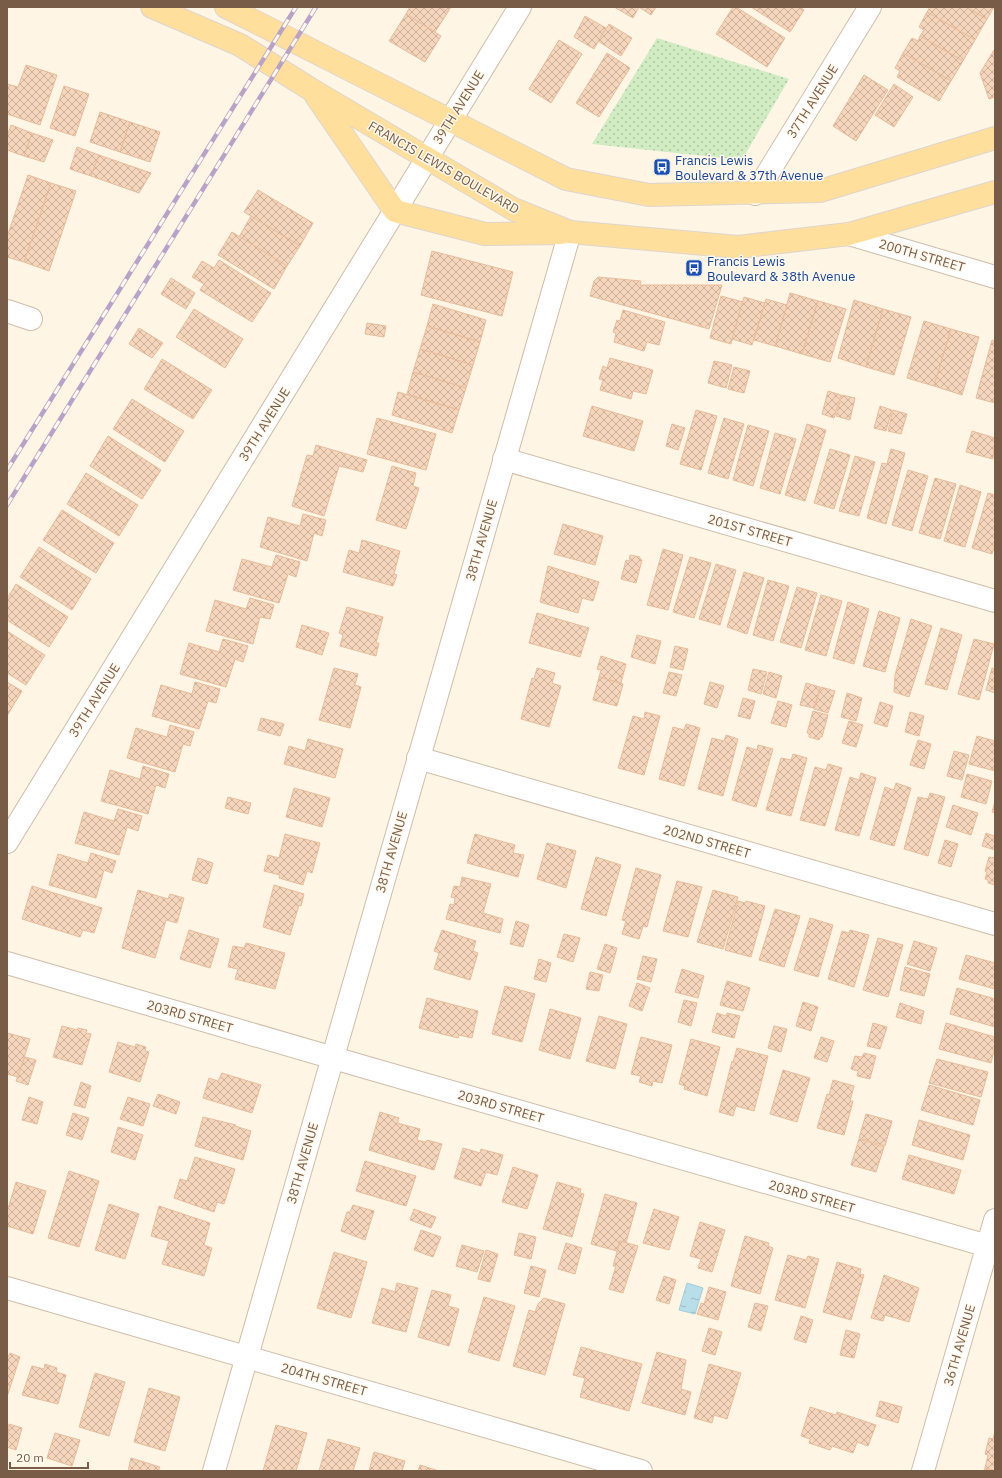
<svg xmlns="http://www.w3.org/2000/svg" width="1002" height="1478" font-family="'IBM Plex Sans',sans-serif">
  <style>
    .grass { fill: url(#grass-dots) }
    .water { fill: url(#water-ripples); stroke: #9ecedb }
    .building { fill: url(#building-cross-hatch); stroke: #e8bc9a }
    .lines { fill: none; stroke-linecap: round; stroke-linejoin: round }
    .minor-casing { stroke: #d0bdaa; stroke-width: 24 }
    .primary-casing { stroke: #dcd5cf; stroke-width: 24 }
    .minor { stroke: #fff; stroke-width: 22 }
    .primary { stroke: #ffdf9b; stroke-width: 22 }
    .rail-casing { stroke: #b9a2c8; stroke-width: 4.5 }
    .rail { stroke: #fff9ed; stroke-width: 3; stroke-dasharray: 9; stroke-linecap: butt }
    .labels { text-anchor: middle; stroke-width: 3; stroke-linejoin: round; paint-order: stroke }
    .street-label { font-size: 13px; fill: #795c48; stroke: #fff9ed }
    .transit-label { font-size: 13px; fill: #164399; stroke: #fff9ed; text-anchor: start }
  </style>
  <defs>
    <pattern id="grass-dots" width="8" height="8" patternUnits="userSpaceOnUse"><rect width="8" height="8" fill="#d1ecc2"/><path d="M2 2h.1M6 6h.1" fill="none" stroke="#aec2a0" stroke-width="1.8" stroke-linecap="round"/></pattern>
    <pattern id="water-ripples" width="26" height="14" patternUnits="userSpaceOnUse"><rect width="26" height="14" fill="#b8dfe9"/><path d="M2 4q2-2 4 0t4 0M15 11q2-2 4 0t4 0" fill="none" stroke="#9ab8bf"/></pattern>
    <pattern id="building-cross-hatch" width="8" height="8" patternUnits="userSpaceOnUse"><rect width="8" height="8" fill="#f5d5bb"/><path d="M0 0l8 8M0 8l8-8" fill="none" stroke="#cbb09a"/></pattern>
  </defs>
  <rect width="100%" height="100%" fill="#fef5e5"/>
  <!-- grass -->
  <polygon class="grass" points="657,38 789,79 742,160 592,144"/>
  <!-- water -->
  <polygon class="water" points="687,1283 703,1288 695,1314 679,1310"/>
  <!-- building -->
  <g class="building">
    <polygon points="410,7 440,7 448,12 435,32 406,14"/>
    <polygon points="440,7 451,7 448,12"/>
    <polygon points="614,7 656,7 651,15 639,7 633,18"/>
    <polygon points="733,7 736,7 785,38 767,67 716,34"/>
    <polygon points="751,7 800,7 804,10 790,32"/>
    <polygon points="930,7 966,7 987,19 975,40 927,12"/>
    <polygon points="966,7 994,7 987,19"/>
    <polygon points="927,12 975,40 963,61 920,36 924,30 919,27"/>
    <polygon points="406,14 441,36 425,62 389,41"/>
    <polygon points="585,16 606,28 594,49 574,37"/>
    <polygon points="609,24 632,38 621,56 598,41"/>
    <polygon points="920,36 963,61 951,81 903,53 912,38 918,41"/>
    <polygon points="559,40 582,54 551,103 529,89"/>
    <polygon points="994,50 995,97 989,99 980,73"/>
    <polygon points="607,53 630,68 599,117 576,103"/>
    <polygon points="903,53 951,81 939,101 897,77 900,71 895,68"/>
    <polygon points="26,65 57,75 40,125 7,114 7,84 18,87"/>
    <polygon points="864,75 888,90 856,141 833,126"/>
    <polygon points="894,84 913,97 894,127 875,115"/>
    <polygon points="64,86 89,94 75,136 50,128"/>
    <polygon points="100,112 130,122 120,152 90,142"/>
    <polygon points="130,122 160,132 150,162 120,152"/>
    <polygon points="11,125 32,133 24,156 7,150 7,136"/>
    <polygon points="32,133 53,140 44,162 24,156"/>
    <polygon points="77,147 99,155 91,176 70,169"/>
    <polygon points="99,155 151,173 139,193 91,176"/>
    <polygon points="28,175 51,183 24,262 7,257 7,237"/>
    <polygon points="51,183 76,191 49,271 24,262"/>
    <polygon points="258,190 313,223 300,246 244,212"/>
    <polygon points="251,216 300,246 287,266 239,237"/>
    <polygon points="232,232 287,266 274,289 218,255"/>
    <polygon points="432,251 513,272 502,316 421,295"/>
    <polygon points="219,260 271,293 252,322 200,290 204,284 192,277 202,261 214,268"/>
    <polygon points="598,277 641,281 640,285 722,285 709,329 590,296 594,281"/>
    <polygon points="171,278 195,293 186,309 161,294"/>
    <polygon points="790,293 818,301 802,354 775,346"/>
    <polygon points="721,296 743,302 731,344 710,338"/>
    <polygon points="744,297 765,303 752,345 732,339"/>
    <polygon points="766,299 787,305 775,346 754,340"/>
    <polygon points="854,300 883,309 866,367 838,358"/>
    <polygon points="818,301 846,309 830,362 802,354"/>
    <polygon points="433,304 486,320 480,342 427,326"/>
    <polygon points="194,309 243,339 225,368 176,337"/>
    <polygon points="883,309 911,317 894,375 866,367"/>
    <polygon points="623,310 665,322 659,345 647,342 644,351 614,342 616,333 613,332 617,320 620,321"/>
    <polygon points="924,321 951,329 934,386 907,378"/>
    <polygon points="367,323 386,326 384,337 365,334"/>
    <polygon points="427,326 480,342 473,365 420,349"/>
    <polygon points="139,328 163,343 152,358 129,344"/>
    <polygon points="951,329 979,337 962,395 934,386"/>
    <polygon points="992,340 995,341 995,403 976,398"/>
    <polygon points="420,349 473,365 466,388 413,372"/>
    <polygon points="610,358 653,370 646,394 633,391 631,399 600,390 603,380 599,379 603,366 607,368"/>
    <polygon points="162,359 212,390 193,419 144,389"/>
    <polygon points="714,361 732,365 726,388 708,383"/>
    <polygon points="734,367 750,371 744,393 728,389"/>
    <polygon points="413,372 466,388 459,410 407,394"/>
    <polygon points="828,391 841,395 834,418 822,414"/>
    <polygon points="398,392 459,410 452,433 392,415"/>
    <polygon points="842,395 855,398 850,420 836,416"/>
    <polygon points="132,399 184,431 165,462 113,429"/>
    <polygon points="592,406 643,421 634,451 583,436"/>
    <polygon points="880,406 892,410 886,431 874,428"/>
    <polygon points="696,410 717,416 701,470 680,464"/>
    <polygon points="893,410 907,414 901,434 888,431"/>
    <polygon points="377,418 436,434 426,470 367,454"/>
    <polygon points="724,418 744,424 728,479 708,473"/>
    <polygon points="672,424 685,428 678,450 666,446"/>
    <polygon points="807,424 826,430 805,501 785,495"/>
    <polygon points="748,425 769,431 753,486 733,480"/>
    <polygon points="972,431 995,438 993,459 966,452"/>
    <polygon points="775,433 796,439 780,494 760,488"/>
    <polygon points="108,436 161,470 142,499 90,466"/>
    <polygon points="316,445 367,460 363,472 339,466 324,516 292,506 307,455 313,456"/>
    <polygon points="830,449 850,455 834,509 814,503"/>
    <polygon points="891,449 905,453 886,524 867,518 882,463 887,464"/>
    <polygon points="855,456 875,462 859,516 839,511"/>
    <polygon points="392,466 416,473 413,486 419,488 406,529 376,520"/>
    <polygon points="908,470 928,476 912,531 892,525"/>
    <polygon points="86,473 138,505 119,536 67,504"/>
    <polygon points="935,478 956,484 940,539 919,533"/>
    <polygon points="960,485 981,492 965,547 944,541"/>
    <polygon points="988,493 995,495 995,545 992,554 972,548"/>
    <polygon points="62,510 114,543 96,573 43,540"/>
    <polygon points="303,514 326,520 322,536 314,533 307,561 260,547 268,517 300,526"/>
    <polygon points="563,524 603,536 595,565 554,554"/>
    <polygon points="362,540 400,551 394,574 397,575 393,586 343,572 349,550 359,553"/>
    <polygon points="39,547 91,579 72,610 20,577"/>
    <polygon points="663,549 683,555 668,610 647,605"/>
    <polygon points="276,555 300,562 296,577 288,574 279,603 233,590 242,559 272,567"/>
    <polygon points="630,555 640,557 640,559 642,560 636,583 621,579 626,560 629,561"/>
    <polygon points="690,557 711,563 694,618 673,612"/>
    <polygon points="716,564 736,570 720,625 699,619"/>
    <polygon points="548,566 599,582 593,601 582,598 578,613 540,602"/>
    <polygon points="744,572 764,578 747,634 727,627"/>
    <polygon points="768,580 789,586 773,641 753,635"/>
    <polygon points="16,584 68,617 49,647 7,620 7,599"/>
    <polygon points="797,587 817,593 801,648 780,642"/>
    <polygon points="821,595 842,601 826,656 805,650"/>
    <polygon points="250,598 274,605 270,619 260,617 253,644 206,631 215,600 246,609"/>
    <polygon points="848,602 869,609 854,664 833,658"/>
    <polygon points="347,607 383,617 376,643 379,643 376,656 340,646 343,635 339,633"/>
    <polygon points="879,611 900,618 885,672 863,666"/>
    <polygon points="537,613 589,628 580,657 529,643"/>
    <polygon points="911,619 932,626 909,697 894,692 895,675"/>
    <polygon points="302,625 329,633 322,655 296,647"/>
    <polygon points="941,628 962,635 947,690 925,684"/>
    <polygon points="7,631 45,655 26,685 7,673"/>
    <polygon points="637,635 661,641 655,664 631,657"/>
    <polygon points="223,639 248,646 243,662 235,659 226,687 180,674 189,643 219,652"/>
    <polygon points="974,639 994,644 979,700 958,694"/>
    <polygon points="675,646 688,649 683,670 670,667"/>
    <polygon points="601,656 626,664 621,683 599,677 601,670 597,669"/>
    <polygon points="334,668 358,674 355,685 361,687 350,728 319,720"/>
    <polygon points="537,668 555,673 552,683 561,686 549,727 521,719 532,678 534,679"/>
    <polygon points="992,668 995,669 995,693 986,690"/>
    <polygon points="753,669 767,672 761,694 748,690"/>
    <polygon points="669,672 682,675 676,696 663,693"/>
    <polygon points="769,672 782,676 776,698 763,694"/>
    <polygon points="599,677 623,684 617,706 593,700"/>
    <polygon points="7,682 22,691 7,716"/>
    <polygon points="195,682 220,689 216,703 208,701 199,729 152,716 161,685 192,694"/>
    <polygon points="710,682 724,686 717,708 704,704"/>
    <polygon points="806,683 820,687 814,708 800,705"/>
    <polygon points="821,687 835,691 828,713 814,709"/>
    <polygon points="847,693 862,698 856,721 841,717"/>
    <polygon points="743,698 755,701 750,719 738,716"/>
    <polygon points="778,701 792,705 786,727 771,723"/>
    <polygon points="880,702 893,706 887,727 874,723"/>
    <polygon points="813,711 828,715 822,737 820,737 819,740 809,737 809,733 807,733"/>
    <polygon points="645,712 660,716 644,775 618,768 633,716 644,719"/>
    <polygon points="910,712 924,716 919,736 905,732"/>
    <polygon points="261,718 284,724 280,736 258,730"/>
    <polygon points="849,721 863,725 856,747 842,743"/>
    <polygon points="686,724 700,728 684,786 659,779 673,727 684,730"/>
    <polygon points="170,725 194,732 190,746 183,744 175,772 127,758 136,728 167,737"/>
    <polygon points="726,735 738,739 723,796 698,789 712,738 724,741"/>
    <polygon points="977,736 995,741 995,771 969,764"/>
    <polygon points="308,739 343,749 335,778 284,764 289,746 305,751"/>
    <polygon points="918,740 931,744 924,769 910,765"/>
    <polygon points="758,745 773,749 756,807 732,800 747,747 757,750"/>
    <polygon points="954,751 969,755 962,780 947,776"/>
    <polygon points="793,754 807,758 791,816 766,810 781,758 791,760"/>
    <polygon points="828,764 842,768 825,826 800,820 815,767 826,770"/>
    <polygon points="143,766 169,774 165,788 156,785 148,814 101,801 110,770 140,779"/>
    <polygon points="861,773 876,778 859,836 835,830 850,777 859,780"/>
    <polygon points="967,774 992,781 986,804 961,797"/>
    <polygon points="896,783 911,788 894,846 870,839 885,787 894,790"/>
    <polygon points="294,788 330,798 322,827 286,817"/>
    <polygon points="930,793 945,797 928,856 904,849 918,797 928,799"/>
    <polygon points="228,797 251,803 248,814 225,808"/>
    <polygon points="995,801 995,813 992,812"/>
    <polygon points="953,805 978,813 971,835 946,827"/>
    <polygon points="118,809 142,816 138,831 127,827 119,855 75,843 84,812 114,821"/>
    <polygon points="995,832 995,850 982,846 986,833 994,836"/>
    <polygon points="285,834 320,843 312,873 307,871 303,885 279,878 280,875 264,871 268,855 279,858"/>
    <polygon points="475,834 515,845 513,853 524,855 518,877 467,863"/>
    <polygon points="945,840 958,844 951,867 938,863"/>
    <polygon points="547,843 576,851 566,888 537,879"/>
    <polygon points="91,853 116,861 112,873 104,870 96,898 49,885 58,854 88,863"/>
    <polygon points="596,857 621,865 606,916 581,909"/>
    <polygon points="989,857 995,858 995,885 988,883 988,880 985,879 987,872 985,871"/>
    <polygon points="198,858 213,863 207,884 192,880"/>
    <polygon points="636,868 661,875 647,927 643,926 639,939 622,934 626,921 622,920"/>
    <polygon points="462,877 491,884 483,913 503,919 500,933 446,919 450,904 454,905 455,898 451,897 454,886 460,887"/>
    <polygon points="677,881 702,887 688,937 663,931"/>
    <polygon points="274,885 304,894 301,906 299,905 290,935 263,927"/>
    <polygon points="32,886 102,908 94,933 83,930 80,937 22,919"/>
    <polygon points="138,890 168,899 170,894 184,898 177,923 166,920 155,958 122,948"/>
    <polygon points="713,890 738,897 723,949 697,942"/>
    <polygon points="738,901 745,903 746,901 765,906 751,957 725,950"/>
    <polygon points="775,909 800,916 784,967 759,960"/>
    <polygon points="810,918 833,925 818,977 794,970"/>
    <polygon points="516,921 529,925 523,947 510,944"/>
    <polygon points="189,930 219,939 210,968 180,959"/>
    <polygon points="442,930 476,941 473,951 478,953 470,980 434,969 439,953 434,951"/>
    <polygon points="850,930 869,935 854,987 828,979 842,931 849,933"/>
    <polygon points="564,934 580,938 573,962 557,957"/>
    <polygon points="878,938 903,945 888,997 863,990"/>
    <polygon points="914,941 937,948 930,971 907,964"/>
    <polygon points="246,943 285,953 275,989 235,979 238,969 228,967 233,946 244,948"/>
    <polygon points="605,944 617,948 610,973 597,969"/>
    <polygon points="966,955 995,963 995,989 959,979"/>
    <polygon points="643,956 657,959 651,982 637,979"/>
    <polygon points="539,959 551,963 546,982 534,979"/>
    <polygon points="905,967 930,974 924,996 900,990"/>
    <polygon points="682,969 704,976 698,998 675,992"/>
    <polygon points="590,972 603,975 599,991 586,989"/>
    <polygon points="727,981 750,988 743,1011 720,1005"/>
    <polygon points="637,983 650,988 642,1011 629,1006"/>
    <polygon points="505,986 535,994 522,1042 492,1034"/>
    <polygon points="957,988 995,999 995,1027 950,1014"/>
    <polygon points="427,998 478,1011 472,1038 459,1035 458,1038 419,1028"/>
    <polygon points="684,1000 697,1003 691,1026 678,1022"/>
    <polygon points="803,1002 818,1007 811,1031 796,1026"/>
    <polygon points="900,1003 924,1011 921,1024 896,1017"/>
    <polygon points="550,1009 581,1018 570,1059 539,1050"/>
    <polygon points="717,1013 726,1016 727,1013 740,1016 734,1038 712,1032"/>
    <polygon points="599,1016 627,1024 615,1069 586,1061"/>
    <polygon points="873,1023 887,1027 880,1049 867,1046"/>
    <polygon points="946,1023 995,1037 995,1047 991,1063 939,1049"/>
    <polygon points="62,1026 77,1030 78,1028 87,1030 86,1033 91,1034 82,1065 53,1057"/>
    <polygon points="774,1026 787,1029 781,1052 768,1048"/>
    <polygon points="7,1033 30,1039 18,1077 7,1074"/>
    <polygon points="641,1037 672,1045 662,1083 653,1081 652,1086 639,1082 641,1076 631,1074"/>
    <polygon points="821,1037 834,1041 827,1062 814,1058"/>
    <polygon points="691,1039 720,1047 707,1096 684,1089 685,1086 679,1084"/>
    <polygon points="118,1042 135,1047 136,1044 146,1047 145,1051 149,1052 140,1082 109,1072"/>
    <polygon points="737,1048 768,1056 754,1111 736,1106 733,1116 719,1112 732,1061 733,1062"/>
    <polygon points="864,1053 876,1056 870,1079 857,1076 858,1071 851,1069 855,1056 862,1057"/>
    <polygon points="25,1057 36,1060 28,1085 16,1081"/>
    <polygon points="937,1059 988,1072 981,1097 929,1083"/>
    <polygon points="783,1070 810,1078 797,1122 770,1114"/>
    <polygon points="222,1073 261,1085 252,1113 203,1098 209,1078 218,1081"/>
    <polygon points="833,1080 854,1086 850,1101 853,1101 844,1135 817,1128 827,1094 829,1095"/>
    <polygon points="81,1082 91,1086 85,1108 74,1105"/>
    <polygon points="929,1085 980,1100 973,1125 921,1110"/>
    <polygon points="158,1094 180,1102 176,1114 153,1106"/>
    <polygon points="29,1097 43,1102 37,1124 22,1120"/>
    <polygon points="128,1097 150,1104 143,1126 120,1119"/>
    <polygon points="380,1112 399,1118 397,1123 420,1129 417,1140 426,1142 427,1140 442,1144 434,1170 369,1150"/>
    <polygon points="73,1113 89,1118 82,1140 66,1135"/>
    <polygon points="866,1114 892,1121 885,1146 859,1138"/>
    <polygon points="203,1117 236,1125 235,1126 251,1131 243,1160 195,1146"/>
    <polygon points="919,1120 970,1135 963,1160 912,1145"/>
    <polygon points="118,1127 143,1135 135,1160 111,1152"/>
    <polygon points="859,1139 884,1147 876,1172 851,1165"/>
    <polygon points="463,1148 480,1153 481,1149 503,1155 497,1175 486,1172 481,1186 454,1178"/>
    <polygon points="909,1155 961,1170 954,1194 902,1179"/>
    <polygon points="195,1157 235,1169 224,1204 217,1202 214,1212 174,1198 180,1179 187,1181"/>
    <polygon points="365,1161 416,1176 406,1206 356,1191"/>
    <polygon points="513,1167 538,1175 527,1209 502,1202"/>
    <polygon points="69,1171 99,1181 79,1247 48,1238"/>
    <polygon points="16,1182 46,1191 33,1234 7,1226 7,1212"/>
    <polygon points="557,1182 581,1189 580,1193 584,1194 572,1237 543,1229"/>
    <polygon points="605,1194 637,1203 626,1243 620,1241 617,1251 591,1244"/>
    <polygon points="109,1204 139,1214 125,1259 95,1250"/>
    <polygon points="353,1205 374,1211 365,1240 341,1231 347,1212 350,1212"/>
    <polygon points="159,1206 210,1223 204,1245 212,1248 204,1276 162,1264 169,1241 151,1236"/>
    <polygon points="414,1209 436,1217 431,1228 410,1220"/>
    <polygon points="654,1209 679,1217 669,1250 643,1243"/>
    <polygon points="700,1222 725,1230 712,1272 698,1268 701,1259 690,1256"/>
    <polygon points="421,1230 441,1237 433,1257 414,1250"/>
    <polygon points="519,1233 536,1237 531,1259 514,1255"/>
    <polygon points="745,1236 769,1243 768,1246 773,1248 760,1294 731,1286"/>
    <polygon points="620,1241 638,1246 623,1293 609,1289 616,1266 613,1266"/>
    <polygon points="566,1243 582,1248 575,1274 558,1269"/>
    <polygon points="462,1245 484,1251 477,1272 456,1266"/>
    <polygon points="486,1250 498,1254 490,1282 478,1279"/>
    <polygon points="334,1252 367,1262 351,1318 317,1308"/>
    <polygon points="788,1255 806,1260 808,1256 819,1259 805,1308 775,1300"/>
    <polygon points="837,1262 861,1269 860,1274 864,1275 851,1320 823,1312"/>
    <polygon points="531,1266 546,1270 539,1297 524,1293"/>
    <polygon points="884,1275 919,1288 909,1322 885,1315 883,1321 871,1318"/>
    <polygon points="664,1276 676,1280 669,1304 656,1300"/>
    <polygon points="397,1283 418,1288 406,1332 372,1323 382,1288 395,1292"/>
    <polygon points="709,1287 726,1292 718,1320 697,1314 701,1303 704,1304"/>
    <polygon points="432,1290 451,1295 448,1306 459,1309 449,1346 418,1337"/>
    <polygon points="484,1297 515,1306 499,1361 468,1352"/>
    <polygon points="544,1298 565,1304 545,1375 513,1366 529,1310 535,1312 538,1304"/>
    <polygon points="755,1303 768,1306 761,1331 748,1327"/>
    <polygon points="801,1316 813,1320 806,1343 794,1339"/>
    <polygon points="709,1328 722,1332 715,1355 702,1351"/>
    <polygon points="846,1330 860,1334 854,1358 840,1355"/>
    <polygon points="581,1347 642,1364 629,1411 580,1397 585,1378 573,1375"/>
    <polygon points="657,1352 686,1360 681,1389 691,1392 685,1415 642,1403"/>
    <polygon points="10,1353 20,1357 7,1397 7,1359"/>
    <polygon points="45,1364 57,1368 56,1372 66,1375 58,1404 22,1395 32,1366 44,1369"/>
    <polygon points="709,1364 741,1373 727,1419 714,1415 712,1423 694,1418"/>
    <polygon points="95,1373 125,1382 109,1436 79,1427"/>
    <polygon points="149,1388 180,1397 165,1451 134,1442"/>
    <polygon points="880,1401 902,1407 898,1423 876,1416"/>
    <polygon points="810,1407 836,1415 837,1412 876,1425 868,1446 857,1442 853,1453 832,1446 830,1450 809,1443 810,1439 801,1436"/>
    <polygon points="9,1424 22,1428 16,1450 7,1447"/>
    <polygon points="276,1425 307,1433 296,1471 263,1471"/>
    <polygon points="995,1431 995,1471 985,1468 988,1455 985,1454 989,1438 993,1439"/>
    <polygon points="55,1433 80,1440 72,1466 47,1458"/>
    <polygon points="328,1439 360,1448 353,1471 319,1471"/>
    <polygon points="374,1452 405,1461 402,1471 369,1471"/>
    <polygon points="131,1458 160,1467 158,1471 128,1471"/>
    <polygon points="420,1465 439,1471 418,1471"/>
    <polygon points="985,1468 995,1471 984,1471"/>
  </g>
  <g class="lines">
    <defs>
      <g id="minor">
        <polyline points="755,194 870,7"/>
        <polyline points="849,234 995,277"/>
        <polyline points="7,311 31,319"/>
        <polyline points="504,459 995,601"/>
        <polyline points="418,758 995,924"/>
        <polyline points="7,842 520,7"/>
        <polyline points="7,963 368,1068 995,1248"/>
        <polyline points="7,1288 641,1471"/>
        <polyline points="214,1471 570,232"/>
        <polyline points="923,1471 995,1220"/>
      </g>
      <g id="primary">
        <polyline points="152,7 240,45 312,90 513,209 570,232 738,247 849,234 995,192"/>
        <polyline points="226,7 566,179 649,195 820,191 995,138"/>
        <polyline points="316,96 395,211 485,234 561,233"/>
      </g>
    </defs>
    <!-- minor casing -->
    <use href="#minor" class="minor-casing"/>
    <!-- primary casing -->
    <use href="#primary" class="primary-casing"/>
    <!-- minor -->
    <use href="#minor" class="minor"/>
    <!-- primary -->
    <use href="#primary" class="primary"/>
    <defs>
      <g id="rail">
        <polyline points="7,470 296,7"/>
        <polyline points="7,505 316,7"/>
      </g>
    </defs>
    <!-- rail casing -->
    <use href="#rail" class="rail-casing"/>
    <!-- rail -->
    <use href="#rail" class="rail"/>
  </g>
  <!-- icons -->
  <defs>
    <symbol id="bus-square" viewBox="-11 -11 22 22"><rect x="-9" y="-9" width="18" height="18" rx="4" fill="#1a4fb4" stroke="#fff9ed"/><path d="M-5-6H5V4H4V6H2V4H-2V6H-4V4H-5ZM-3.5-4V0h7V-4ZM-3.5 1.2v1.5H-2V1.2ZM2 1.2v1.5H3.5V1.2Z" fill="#fff"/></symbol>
  </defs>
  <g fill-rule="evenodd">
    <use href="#bus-square" x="652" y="157" width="20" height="20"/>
    <use href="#bus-square" x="684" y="258" width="20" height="20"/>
  </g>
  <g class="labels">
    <!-- street labels -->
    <g class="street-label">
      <text transform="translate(812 101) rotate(-58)" y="5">37TH AVENUE</text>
      <text transform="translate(458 107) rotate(-58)" y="5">39TH AVENUE</text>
      <text transform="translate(444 167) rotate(30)" y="5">FRANCIS LEWIS BOULEVARD</text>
      <text transform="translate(922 255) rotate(16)" y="5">200TH STREET</text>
      <text transform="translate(264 424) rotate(-58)" y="5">39TH AVENUE</text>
      <text transform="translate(750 530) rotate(16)" y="5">201ST STREET</text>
      <text transform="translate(481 540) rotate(-74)" y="5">38TH AVENUE</text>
      <text transform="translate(94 700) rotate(-58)" y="5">39TH AVENUE</text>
      <text transform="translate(707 841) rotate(16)" y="5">202ND STREET</text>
      <text transform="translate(391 852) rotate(-74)" y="5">38TH AVENUE</text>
      <text transform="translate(190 1016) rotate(16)" y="5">203RD STREET</text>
      <text transform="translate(501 1106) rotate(16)" y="5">203RD STREET</text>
      <text transform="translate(302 1163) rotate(-74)" y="5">38TH AVENUE</text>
      <text transform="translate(812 1196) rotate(16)" y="5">203RD STREET</text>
      <text transform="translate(959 1345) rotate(-74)" y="5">36TH AVENUE</text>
      <text transform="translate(324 1379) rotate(16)" y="5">204TH STREET</text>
    </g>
    <!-- transit labels -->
    <g class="transit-label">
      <text x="675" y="165">Francis Lewis<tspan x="675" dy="15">Boulevard &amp; 37th Avenue</tspan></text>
      <text x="707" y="266">Francis Lewis<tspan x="707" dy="15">Boulevard &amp; 38th Avenue</tspan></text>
    </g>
  </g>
  <!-- border -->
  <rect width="1002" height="1478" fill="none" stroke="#795c48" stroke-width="16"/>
  <!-- scale -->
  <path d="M10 1462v6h78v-6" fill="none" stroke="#795c48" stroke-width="2"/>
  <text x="16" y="1462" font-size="12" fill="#795c48" stroke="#fff9ed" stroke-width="3" paint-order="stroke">20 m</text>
</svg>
